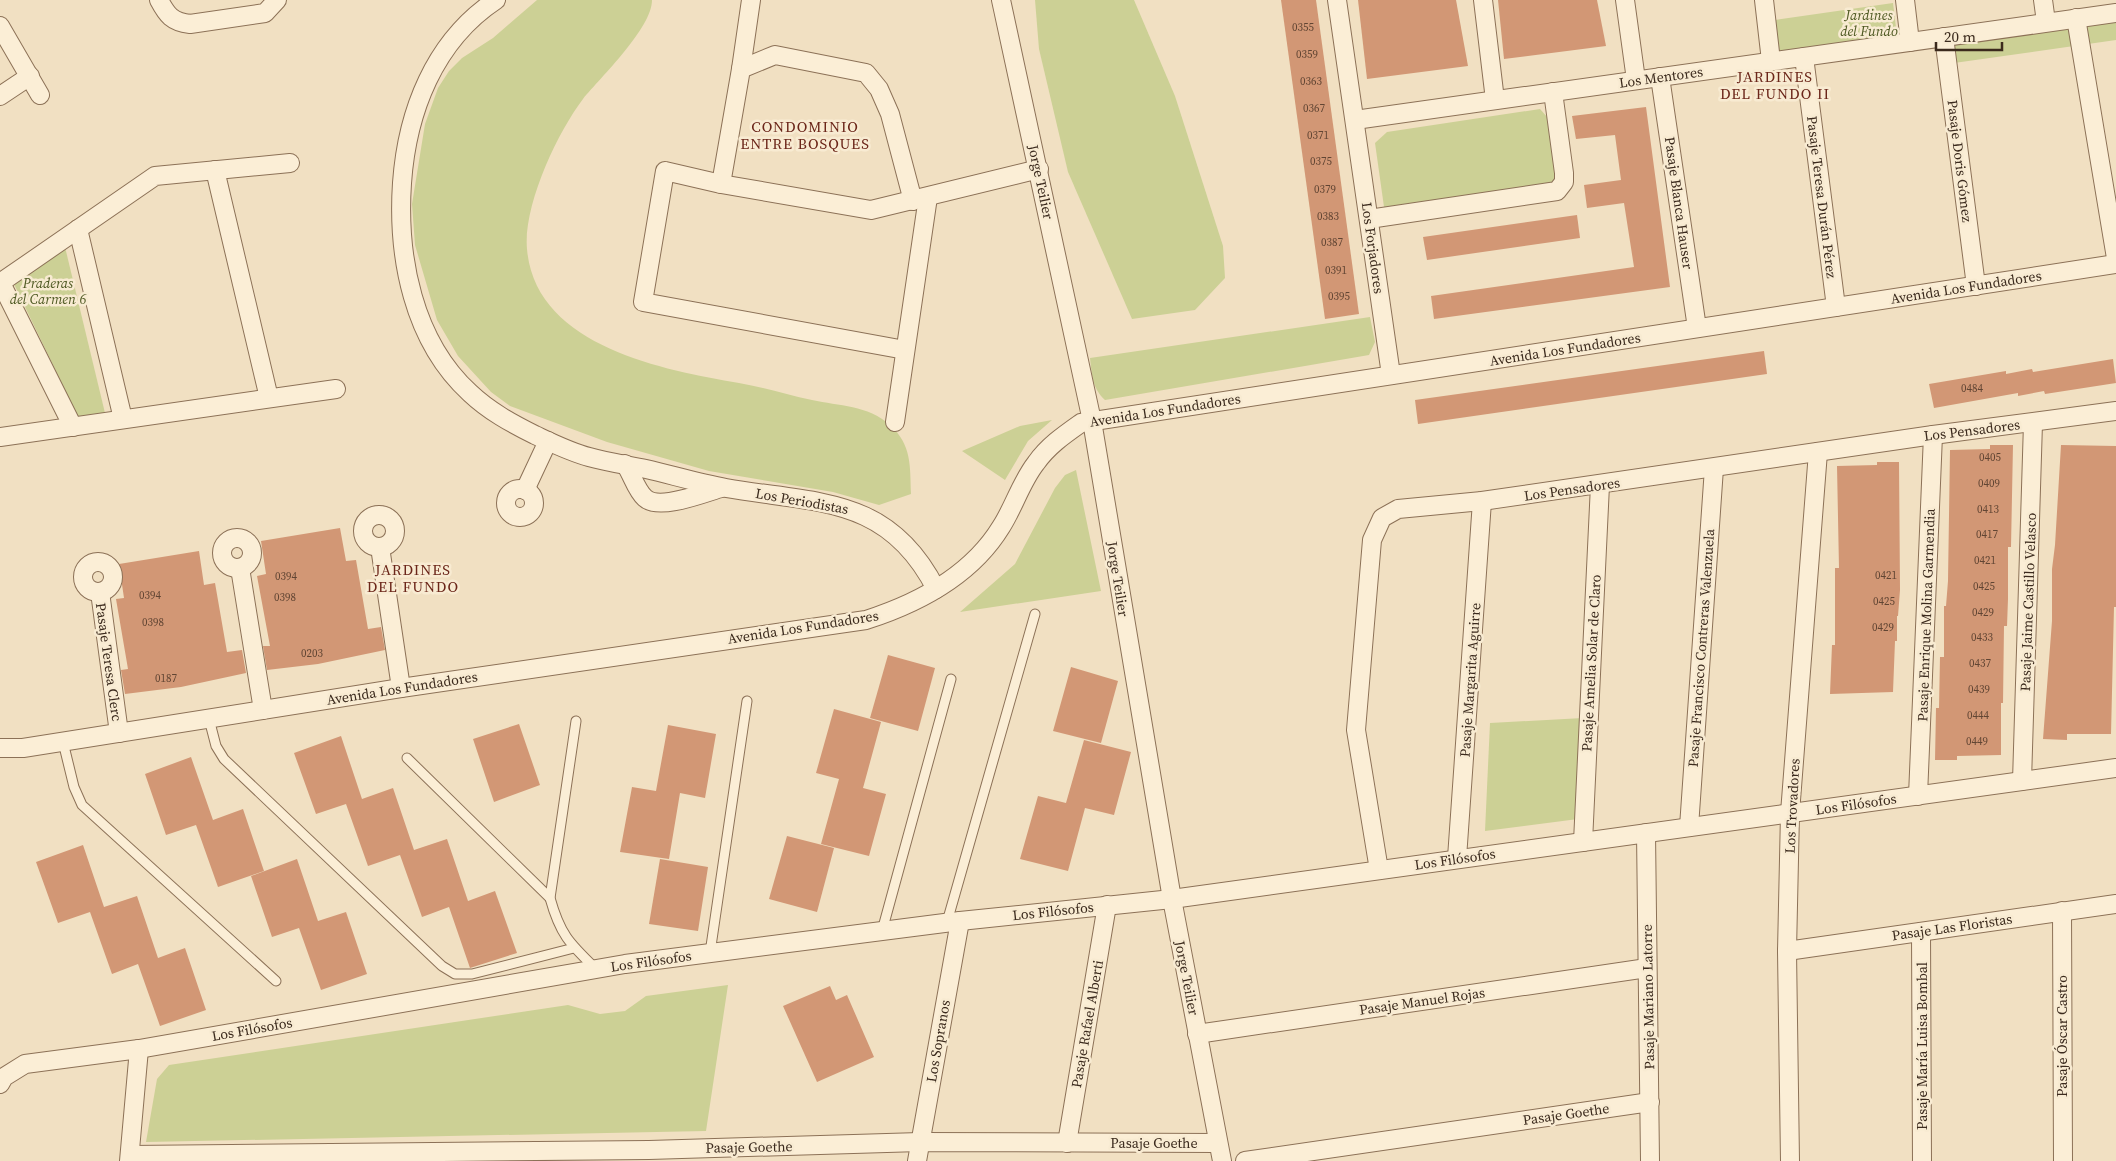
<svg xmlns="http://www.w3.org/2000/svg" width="2116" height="1161" font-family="'Source Serif 4',serif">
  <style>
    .green { fill: #ccd095 }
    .building { fill: #d29775 }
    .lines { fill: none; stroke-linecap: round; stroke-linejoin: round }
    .lane-casing { stroke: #8c7157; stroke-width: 11 }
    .street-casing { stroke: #8c7157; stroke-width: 20 }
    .lane { stroke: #fbeed6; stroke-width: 9 }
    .street { stroke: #fbeed6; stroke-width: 18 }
    .labels { text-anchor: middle; stroke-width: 5; stroke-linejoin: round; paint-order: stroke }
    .number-label { font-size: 11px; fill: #614533 }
    .park-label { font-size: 14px; font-style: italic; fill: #4e5922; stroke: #f8ebd2 }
    .street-label { font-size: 14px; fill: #3b2a1d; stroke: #f8ebd2 }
    .neighbourhood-label { font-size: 15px; letter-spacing: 1px; fill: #6b2619; stroke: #f8ebd2 }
  </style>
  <rect width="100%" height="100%" fill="#f1e0c2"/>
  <!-- green -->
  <g class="green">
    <path d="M537,0H652C652,28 601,77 583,99C557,133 523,206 527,249C535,346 663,370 739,383C763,387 787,395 812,400C839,406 868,405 890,425C912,445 910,466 911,494L879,505L833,492L709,471L607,442L510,406L491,392L458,356L437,320L415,245L412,204L425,124L438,88L449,71L462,58L493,38Z"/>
    <polygon points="1035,0 1134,0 1175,96 1223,246 1225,278 1195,310 1132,319 1068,172 1039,49"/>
    <polygon points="1893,3 1897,36 1772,53 1768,21"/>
    <polygon points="2116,19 2116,40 1954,63 1951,42"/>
    <polygon points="1540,109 1548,118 1557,177 1552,186 1384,207 1375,143 1387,132"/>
    <polygon points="65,247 105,413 78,417 13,282"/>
    <path d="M1370,317L1375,342L1369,355L1105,400C1092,388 1092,375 1090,358Z"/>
    <polygon points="1052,420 1028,441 1005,480 962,451 1020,426"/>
    <polygon points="1076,470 1101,591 960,612 1015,564 1055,488 1065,475"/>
    <polygon points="1583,718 1578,819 1485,831 1490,723"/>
    <polygon points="728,985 706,1131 146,1142 157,1079 169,1065 568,1005 600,1014 625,1011 646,996"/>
  </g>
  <!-- building -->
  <g class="building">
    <polygon points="1281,0 1316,0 1359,314 1325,319"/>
    <polygon points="1358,0 1456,0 1468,66 1367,79"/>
    <polygon points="1498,0 1597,0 1606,46 1504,59"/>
    <polygon points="1646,107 1670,287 1434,319 1431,296 1634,267 1624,203 1587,208 1584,185 1621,180 1615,135 1576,139 1572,116"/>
    <polygon points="1577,215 1580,238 1427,260 1423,237"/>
    <polygon points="1764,351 1767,374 1418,424 1415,400"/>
    <polygon points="2113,359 2116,383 2045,394 2044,391 2018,396 2018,393 1934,408 1929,384 2006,371 2006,374 2032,369 2033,372"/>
    <polygon points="1990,445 2013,445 2011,547 2008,547 2008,599 2007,626 2004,626 2003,703 2001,703 2001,755 1957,756 1957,760 1935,760 1936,708 1939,708 1940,657 1944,657 1944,606 1946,606 1948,581 1950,450 1990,449"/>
    <polygon points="2061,445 2116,446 2116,607 2114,607 2111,734 2067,734 2067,740 2043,739 2052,621 2052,569 2055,545"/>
    <polygon points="1877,462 1899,462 1900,590 1898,616 1897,616 1897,641 1895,641 1893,692 1830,694 1832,645 1835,645 1835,568 1839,568 1837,466 1877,465"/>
    <polygon points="340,528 346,561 356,560 368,629 381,627 385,650 318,664 267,670 263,646 270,646 257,576 266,574 261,541"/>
    <polygon points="199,551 204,585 215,583 227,652 242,650 246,673 181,687 125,694 121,670 128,669 116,599 124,598 119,564"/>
    <polygon points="888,655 935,668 918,731 870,718"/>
    <polygon points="1071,667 1118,681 1101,743 1053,731"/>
    <polygon points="834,709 881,722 863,788 886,794 869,856 821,844 839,779 816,773"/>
    <polygon points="519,724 540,785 494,802 473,739"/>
    <polygon points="668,725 716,734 705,798 680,793 669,859 620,852 632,787 656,791"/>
    <polygon points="341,736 362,799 393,788 414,850 447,839 468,901 495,891 517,953 470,968 449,907 422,917 400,855 368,866 346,804 316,814 294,753"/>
    <polygon points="1084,740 1131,752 1114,815 1085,808 1068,871 1020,859 1038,796 1066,803"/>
    <polygon points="191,757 213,820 243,809 264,871 218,887 196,825 166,835 145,774"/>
    <polygon points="787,836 834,848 817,912 769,899"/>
    <polygon points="83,845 104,907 137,896 158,958 185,948 206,1010 160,1026 138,964 112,974 90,912 58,923 36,862"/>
    <polygon points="297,859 318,921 346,912 367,974 321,990 299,928 272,937 251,876"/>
    <polygon points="660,859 708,867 698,931 649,924"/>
    <polygon points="830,986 836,1000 847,995 874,1057 817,1082 783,1006"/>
  </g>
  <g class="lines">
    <defs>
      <g id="lane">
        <polyline points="209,719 216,746 224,759 442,966 455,974 472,974 574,948"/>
        <path d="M576,721L550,898C560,934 569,943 595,968"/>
        <polyline points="63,742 74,787 82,805 276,981"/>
        <polyline points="407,758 550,898"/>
        <polyline points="947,922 1035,614"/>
        <polyline points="882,931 951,679"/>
        <polyline points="710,953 747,701"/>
      </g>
      <g id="street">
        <path d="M159,0C167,15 172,22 190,24L265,13L277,0"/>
        <path d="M496,0C434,41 407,112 402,183C397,257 413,341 470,393C489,411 511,423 535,435C552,443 570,452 589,457C607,462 627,465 646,469C672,475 699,483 726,488C817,504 888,495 936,589"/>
        <polyline points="1001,0 1092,421 1172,899 1222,1161"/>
        <polyline points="1337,0 1391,375"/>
        <polyline points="1483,0 1495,100"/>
        <polyline points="1625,0 1636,80"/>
        <polyline points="1764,0 1771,61"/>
        <polyline points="1905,0 1910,42"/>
        <polyline points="2043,0 2046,22"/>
        <polyline points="2076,18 2116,258"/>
        <polyline points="0,26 40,95"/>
        <polyline points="1944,37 1976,286"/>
        <polyline points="1804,57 1836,307"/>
        <polyline points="741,69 751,0"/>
        <polyline points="1660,77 1697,328"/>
        <polyline points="0,96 30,76"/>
        <polyline points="1355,120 2116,13"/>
        <polyline points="215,170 269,398"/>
        <polyline points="721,184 741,69 775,55 866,73 879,89 890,114 913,201"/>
        <polyline points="1369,219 1557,191 1564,182 1564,173 1553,92"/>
        <polyline points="78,229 123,419"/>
        <polyline points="0,283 155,176 290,163"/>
        <polyline points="1,283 73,427"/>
        <polyline points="905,350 643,302 665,171 721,184 871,210 1039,169"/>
        <polyline points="895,422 928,197"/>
        <polyline points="0,437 336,389"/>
        <path d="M625,464C632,474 636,490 645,498C659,511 704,493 721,488"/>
        <circle cx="520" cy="503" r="14"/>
        <polyline points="525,490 548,441"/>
        <circle cx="379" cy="531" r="16"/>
        <circle cx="237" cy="553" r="15"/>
        <polyline points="380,547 401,688"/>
        <circle cx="98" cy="577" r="15"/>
        <polyline points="240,568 263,710"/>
        <polyline points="100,592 119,733"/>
        <path d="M0,748H23L401,688L866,620C919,603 971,576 1001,527C1014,507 1021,482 1036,463C1048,446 1064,435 1081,423L2116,264"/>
        <polyline points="2022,781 2033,423"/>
        <polyline points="1918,796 1933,435"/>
        <polyline points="1689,827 1714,468"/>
        <polyline points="1646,833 1650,1161"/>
        <polyline points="1583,842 1600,485"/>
        <polyline points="1457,858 1482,501"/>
        <polyline points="1379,870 1356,730 1372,540 1382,518 1398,509 1482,501 1933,435 2116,411"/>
        <polyline points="2062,911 2063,1161"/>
        <polyline points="1921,932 1922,1161"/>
        <polyline points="1787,951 2116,904"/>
        <polyline points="1197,1034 1647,968"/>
        <polyline points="0,1084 4,1077 25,1064 139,1049 625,964 960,921 1172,899 2116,768"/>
        <polyline points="1067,1143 1107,905"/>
        <polyline points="130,1155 649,1150 920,1142 1218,1143"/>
        <polyline points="129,1161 139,1049"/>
        <polyline points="917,1161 960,921"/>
        <polyline points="1245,1161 1650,1102"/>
        <polyline points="1790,1161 1787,951 1790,813 1818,452"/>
      </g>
    </defs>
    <!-- lane casing -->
    <use href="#lane" class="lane-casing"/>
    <!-- street casing -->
    <use href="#street" class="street-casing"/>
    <!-- lane -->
    <use href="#lane" class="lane"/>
    <!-- street -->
    <use href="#street" class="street"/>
  </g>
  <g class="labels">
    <!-- number labels -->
    <g class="number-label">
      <text x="1303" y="31">0355</text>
      <text x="1307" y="58">0359</text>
      <text x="1311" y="85">0363</text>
      <text x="1314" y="112">0367</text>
      <text x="1318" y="139">0371</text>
      <text x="1321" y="165">0375</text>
      <text x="1325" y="193">0379</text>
      <text x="1328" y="220">0383</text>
      <text x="1332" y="246">0387</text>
      <text x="1336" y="274">0391</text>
      <text x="1339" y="300">0395</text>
      <text x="1972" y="392">0484</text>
      <text x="1990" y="461">0405</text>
      <text x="1989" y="487">0409</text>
      <text x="1988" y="513">0413</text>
      <text x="1987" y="538">0417</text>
      <text x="1985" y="564">0421</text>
      <text x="1886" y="579">0421</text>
      <text x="286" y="580">0394</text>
      <text x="1984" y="590">0425</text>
      <text x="150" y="599">0394</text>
      <text x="285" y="601">0398</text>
      <text x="1884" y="605">0425</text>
      <text x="1983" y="616">0429</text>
      <text x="153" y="626">0398</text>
      <text x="1883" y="631">0429</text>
      <text x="1982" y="641">0433</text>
      <text x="312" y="657">0203</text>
      <text x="1980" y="667">0437</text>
      <text x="166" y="682">0187</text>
      <text x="1979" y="693">0439</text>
      <text x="1978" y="719">0444</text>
      <text x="1977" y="745">0449</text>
    </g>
    <!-- park labels -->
    <g class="park-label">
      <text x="1869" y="20">Jardines<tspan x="1869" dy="16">del Fundo</tspan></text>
      <text x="48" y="288">Praderas<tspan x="48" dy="16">del Carmen 6</tspan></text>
    </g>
    <!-- street labels -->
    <g class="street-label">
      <text transform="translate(1661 77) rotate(-8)" y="5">Los Mentores</text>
      <text transform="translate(1960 161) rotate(83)" y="5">Pasaje Doris Gómez</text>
      <text transform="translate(1041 182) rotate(78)" y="5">Jorge Teilier</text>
      <text transform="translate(1822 197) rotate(83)" y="5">Pasaje Teresa Durán Pérez</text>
      <text transform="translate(1679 203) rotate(82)" y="5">Pasaje Blanca Hauser</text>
      <text transform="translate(1373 248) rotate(82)" y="5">Los Forjadores</text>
      <text transform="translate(1966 287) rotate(-9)" y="5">Avenida Los Fundadores</text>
      <text transform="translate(1565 349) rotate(-9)" y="5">Avenida Los Fundadores</text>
      <text transform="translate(1165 410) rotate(-9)" y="5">Avenida Los Fundadores</text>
      <text transform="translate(1972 430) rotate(-7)" y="5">Los Pensadores</text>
      <text transform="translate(1572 489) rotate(-8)" y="5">Los Pensadores</text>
      <text transform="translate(802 501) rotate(10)" y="5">Los Periodistas</text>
      <text transform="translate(1118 579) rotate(81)" y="5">Jorge Teilier</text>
      <text transform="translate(2028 602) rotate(-88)" y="5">Pasaje Jaime Castillo Velasco</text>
      <text transform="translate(1926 615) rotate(-88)" y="5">Pasaje Enrique Molina Garmendia</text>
      <text transform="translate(803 627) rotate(-9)" y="5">Avenida Los Fundadores</text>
      <text transform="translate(1701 648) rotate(-86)" y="5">Pasaje Francisco Contreras Valenzuela</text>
      <text transform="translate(109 662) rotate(82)" y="5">Pasaje Teresa Clerc</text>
      <text transform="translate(1591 663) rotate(-87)" y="5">Pasaje Amelia Solar de Claro</text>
      <text transform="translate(1470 680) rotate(-86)" y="5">Pasaje Margarita Aguirre</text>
      <text transform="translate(402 688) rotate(-9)" y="5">Avenida Los Fundadores</text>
      <text transform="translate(1856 804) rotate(-8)" y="5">Los Filósofos</text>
      <text transform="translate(1792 806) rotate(-87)" y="5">Los Trovadores</text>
      <text transform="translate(1455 859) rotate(-8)" y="5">Los Filósofos</text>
      <text transform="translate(1053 911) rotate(-6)" y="5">Los Filósofos</text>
      <text transform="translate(1952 927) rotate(-8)" y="5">Pasaje Las Floristas</text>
      <text transform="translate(651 961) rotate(-8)" y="5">Los Filósofos</text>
      <text transform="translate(1187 978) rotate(79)" y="5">Jorge Teilier</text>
      <text transform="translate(1648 997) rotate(-91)" y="5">Pasaje Mariano Latorre</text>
      <text transform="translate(1422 1001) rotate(-8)" y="5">Pasaje Manuel Rojas</text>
      <text transform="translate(1087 1024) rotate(-80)" y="5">Pasaje Rafael Alberti</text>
      <text transform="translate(252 1029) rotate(-10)" y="5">Los Filósofos</text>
      <text transform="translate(2062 1036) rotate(-90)" y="5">Pasaje Óscar Castro</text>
      <text transform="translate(938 1041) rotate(-80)" y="5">Los Sopranos</text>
      <text transform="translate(1922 1046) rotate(-90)" y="5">Pasaje María Luisa Bombal</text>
      <text transform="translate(1566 1114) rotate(-8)" y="5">Pasaje Goethe</text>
      <text x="1154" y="1148">Pasaje Goethe</text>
      <text transform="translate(749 1147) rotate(-1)" y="5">Pasaje Goethe</text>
    </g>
    <!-- neighbourhood labels -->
    <g class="neighbourhood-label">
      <text x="1775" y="82">JARDINES<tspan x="1775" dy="17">DEL FUNDO II</tspan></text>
      <text x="805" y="132">CONDOMINIO<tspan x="805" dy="17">ENTRE BOSQUES</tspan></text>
      <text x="413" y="575">JARDINES<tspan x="413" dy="17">DEL FUNDO</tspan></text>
    </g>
  </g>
  <!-- scale -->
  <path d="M1936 42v8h66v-8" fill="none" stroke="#3b2a1d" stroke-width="2.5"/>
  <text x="1944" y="42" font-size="15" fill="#3b2a1d" stroke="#f8ebd2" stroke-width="4" paint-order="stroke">20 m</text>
</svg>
